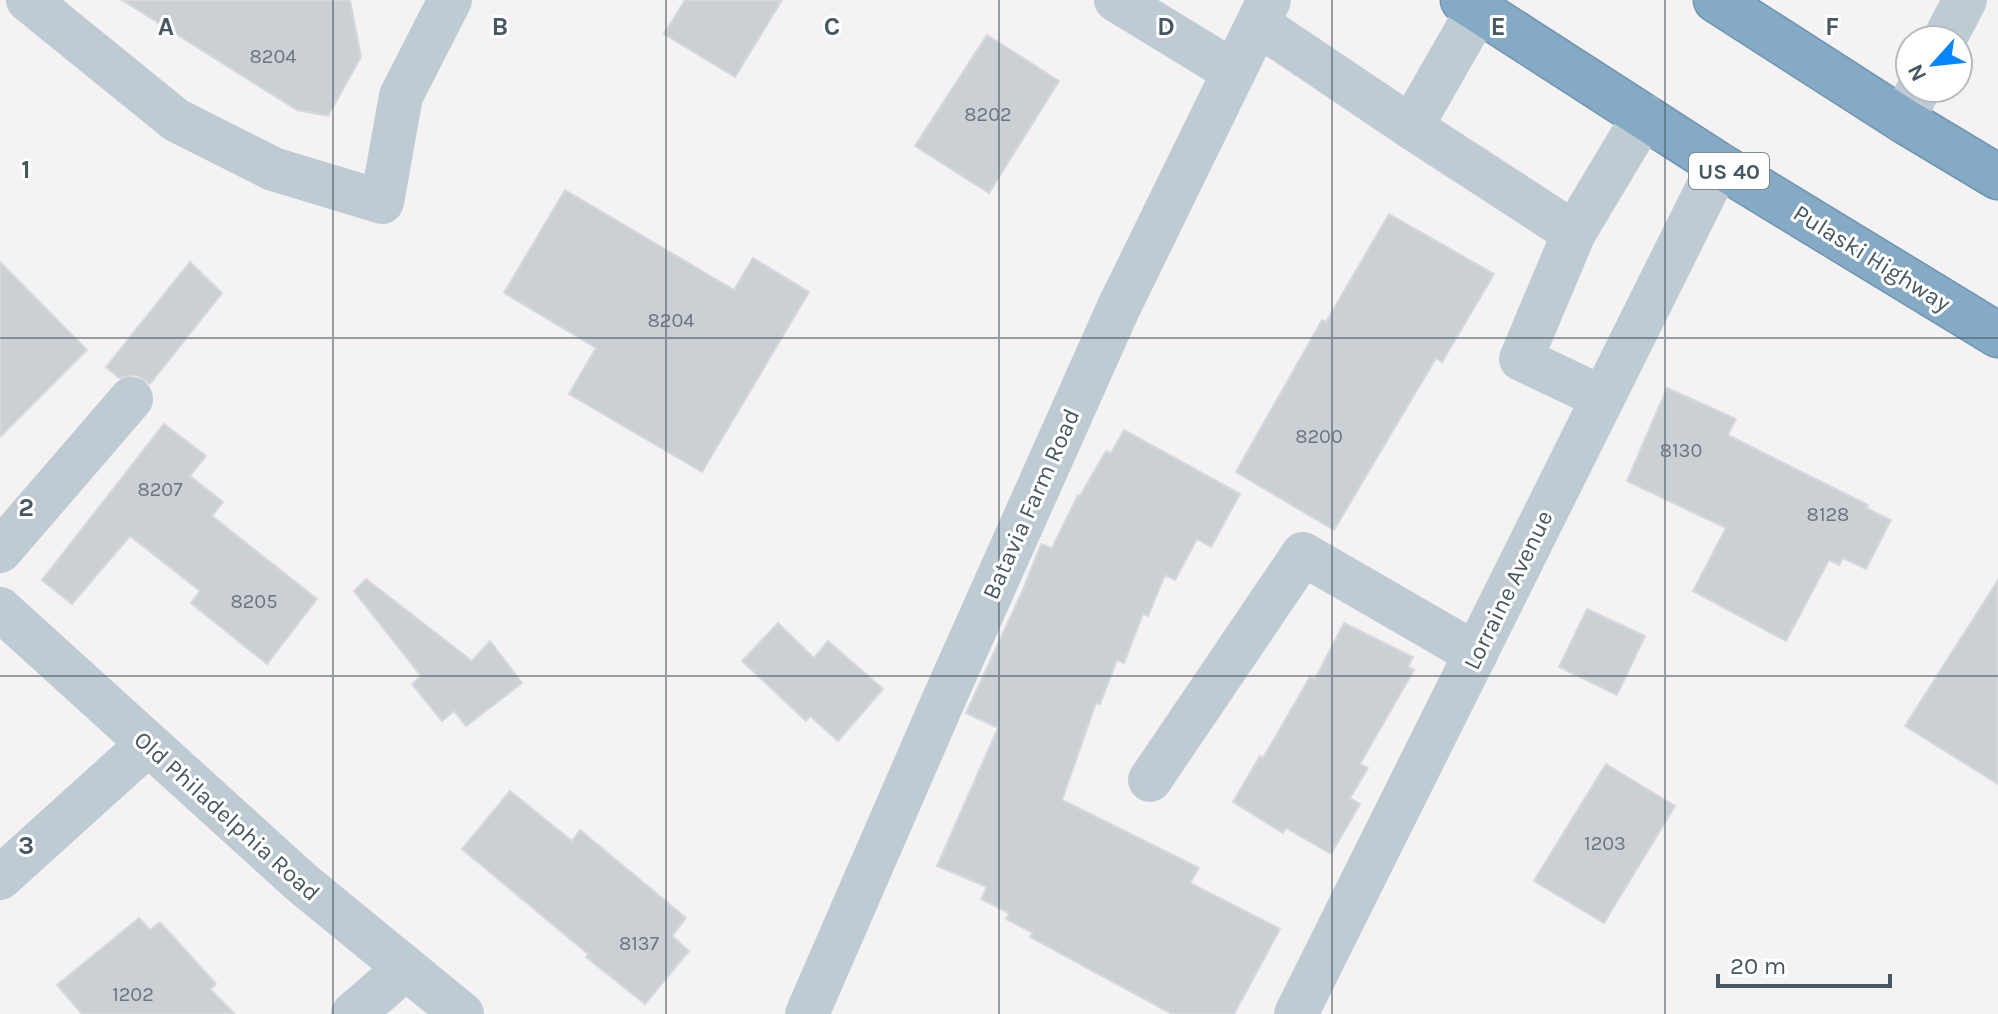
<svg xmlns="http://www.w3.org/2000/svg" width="1998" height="1014" font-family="Karla,sans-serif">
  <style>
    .building { fill: #cbd0d5; stroke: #d5d9de; stroke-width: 2 }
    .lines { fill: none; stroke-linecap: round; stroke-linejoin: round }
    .highway-casing { stroke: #7095b1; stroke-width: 47 }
    .minor { stroke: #becbd3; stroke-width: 44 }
    .highway { stroke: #85aac5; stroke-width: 44 }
    .grid { fill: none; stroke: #475862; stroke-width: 2; stroke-opacity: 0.55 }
    .labels { text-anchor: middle; stroke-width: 6; stroke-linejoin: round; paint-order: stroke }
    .number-label { font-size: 20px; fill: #68767f }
    .shield { fill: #fff; stroke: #7e8a91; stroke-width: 2 }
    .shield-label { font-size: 22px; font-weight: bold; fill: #475862 }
    .street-label { font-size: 24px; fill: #475862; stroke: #fff }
    .grid-label { font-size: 26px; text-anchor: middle; font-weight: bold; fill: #475862; stroke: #fff; stroke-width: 6; stroke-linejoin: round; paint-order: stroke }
  </style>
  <rect width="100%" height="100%" fill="#f4f2f2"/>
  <!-- building -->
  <g class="building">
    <polygon points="122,0 350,0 361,57 328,116 297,110"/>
    <polygon points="685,0 782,0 735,77 664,34"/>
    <polygon points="987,35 1059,81 989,193 915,146"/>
    <polygon points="565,190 734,290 753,258 809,292 702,472 569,394 596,348 504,293"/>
    <polygon points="1389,214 1494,274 1442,362 1436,358 1334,530 1236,472 1322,320 1326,322"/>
    <polygon points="0,262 87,350 0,437"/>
    <polygon points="190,262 222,293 150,384 136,375 119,378 106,367"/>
    <polygon points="1667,388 1736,419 1728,435 1868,505 1866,508 1891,520 1866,569 1843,558 1839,565 1829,560 1786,641 1693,591 1726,528 1627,481"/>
    <polygon points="164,424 206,456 190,476 223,502 212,516 317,599 267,664 191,603 200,591 130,536 72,604 42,580"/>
    <polygon points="1124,430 1240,494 1211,547 1197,539 1175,580 1165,575 1148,616 1143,614 1124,663 1117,660 1100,704 1096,703 1062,800 1199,868 1190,883 1280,929 1234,1014 1172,1014 1030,937 1033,933 1006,919 1009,913 981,899 987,887 937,866 998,728 966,713 1022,592 1041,544 1052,548 1078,495 1080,496 1106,451 1111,453"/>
    <polygon points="366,579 472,661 490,641 522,683 466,726 454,711 442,721 412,684 421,676 354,591"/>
    <polygon points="1998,580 1998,784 1905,726"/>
    <polygon points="1587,609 1645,636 1617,695 1559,667"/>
    <polygon points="778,623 814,658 828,641 883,689 838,741 810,716 806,721 742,661"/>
    <polygon points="1344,623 1413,657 1408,667 1414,670 1360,764 1368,768 1350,798 1360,804 1331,854 1286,828 1283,833 1233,802 1260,756 1263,758 1310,677 1315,679"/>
    <polygon points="1606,764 1675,806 1604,923 1534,881"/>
    <polygon points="510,791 572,841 580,830 686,918 672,936 689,951 645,1004 586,957 588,954 462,849"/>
    <polygon points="139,918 150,930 160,922 216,984 210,989 235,1014 82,1014 57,985"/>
  </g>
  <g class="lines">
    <defs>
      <g id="highway">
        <polyline points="1463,0 1719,165 1998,335"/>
        <polyline points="1716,0 1903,120 1998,177"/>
      </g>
    </defs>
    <!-- highway casing -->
    <use href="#highway" class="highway-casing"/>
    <!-- minor -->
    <g class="minor">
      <polyline points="28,0 176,120 273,169 382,202 401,96 450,0"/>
      <polyline points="1116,0 1234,72"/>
      <polyline points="1478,10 1411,127 1574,233 1644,116"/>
      <polyline points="1258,24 1411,127"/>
      <polyline points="1944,40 1965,0"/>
      <polyline points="1903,120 1919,88"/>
      <polyline points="1574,233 1521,359 1603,398"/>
      <polyline points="0,551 131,399"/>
      <polyline points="0,609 302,883 462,1014"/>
      <polyline points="1150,780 1303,554 1476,654"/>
      <polyline points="0,878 147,745"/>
      <polyline points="353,1014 405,969"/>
      <polyline points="807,1014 944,699 1118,309 1269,0"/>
      <polyline points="1296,1014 1719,165"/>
    </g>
    <!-- highway -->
    <use href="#highway" class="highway"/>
  </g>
  <!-- grid -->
  <path class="grid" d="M333,0V1014M666,0V1014M999,0V1014M1332,0V1014M1665,0V1014M0,338H1998M0,676H1998"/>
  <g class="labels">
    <!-- number labels -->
    <g class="number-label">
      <text x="273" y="63">8204</text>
      <text x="988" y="121">8202</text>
      <text x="671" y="327">8204</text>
      <text x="1319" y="443">8200</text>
      <text x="1681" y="457">8130</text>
      <text x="160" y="496">8207</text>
      <text x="1828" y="521">8128</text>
      <text x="254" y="608">8205</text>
      <text x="1605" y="850">1203</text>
      <text x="639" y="950">8137</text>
      <text x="133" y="1001">1202</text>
    </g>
    <!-- shield labels -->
    <rect class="shield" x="1689" y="153" width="80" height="36" rx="6"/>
    <g class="shield-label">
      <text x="1729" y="179">US 40</text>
    </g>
    <!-- street labels -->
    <g class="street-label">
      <text transform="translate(1872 258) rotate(32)" y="8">Pulaski Highway</text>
      <text transform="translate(1031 504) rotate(-66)" y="8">Batavia Farm Road</text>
      <text transform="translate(1508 590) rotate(-64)" y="8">Lorraine Avenue</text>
      <text transform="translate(227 816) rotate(42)" y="8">Old Philadelphia Road</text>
    </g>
  </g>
  <g class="grid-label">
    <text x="166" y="35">A</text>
    <text x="500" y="35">B</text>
    <text x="832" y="35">C</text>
    <text x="1166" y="35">D</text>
    <text x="1498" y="35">E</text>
    <text x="1832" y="35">F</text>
    <text x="26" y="178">1</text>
    <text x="26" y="516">2</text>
    <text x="26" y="854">3</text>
  </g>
  <!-- north arrow -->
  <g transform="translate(1934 64) rotate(243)"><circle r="38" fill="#ffffff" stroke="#b5bcc0" stroke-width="2"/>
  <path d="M0-6L14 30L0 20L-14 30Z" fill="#0586fb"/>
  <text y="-12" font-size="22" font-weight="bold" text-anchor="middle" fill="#475862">N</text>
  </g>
  <!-- scale -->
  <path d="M1718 974v12h172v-12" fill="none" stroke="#475862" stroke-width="4"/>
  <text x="1730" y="974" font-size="24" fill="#475862" stroke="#ffffff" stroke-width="6" paint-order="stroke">20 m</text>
</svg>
